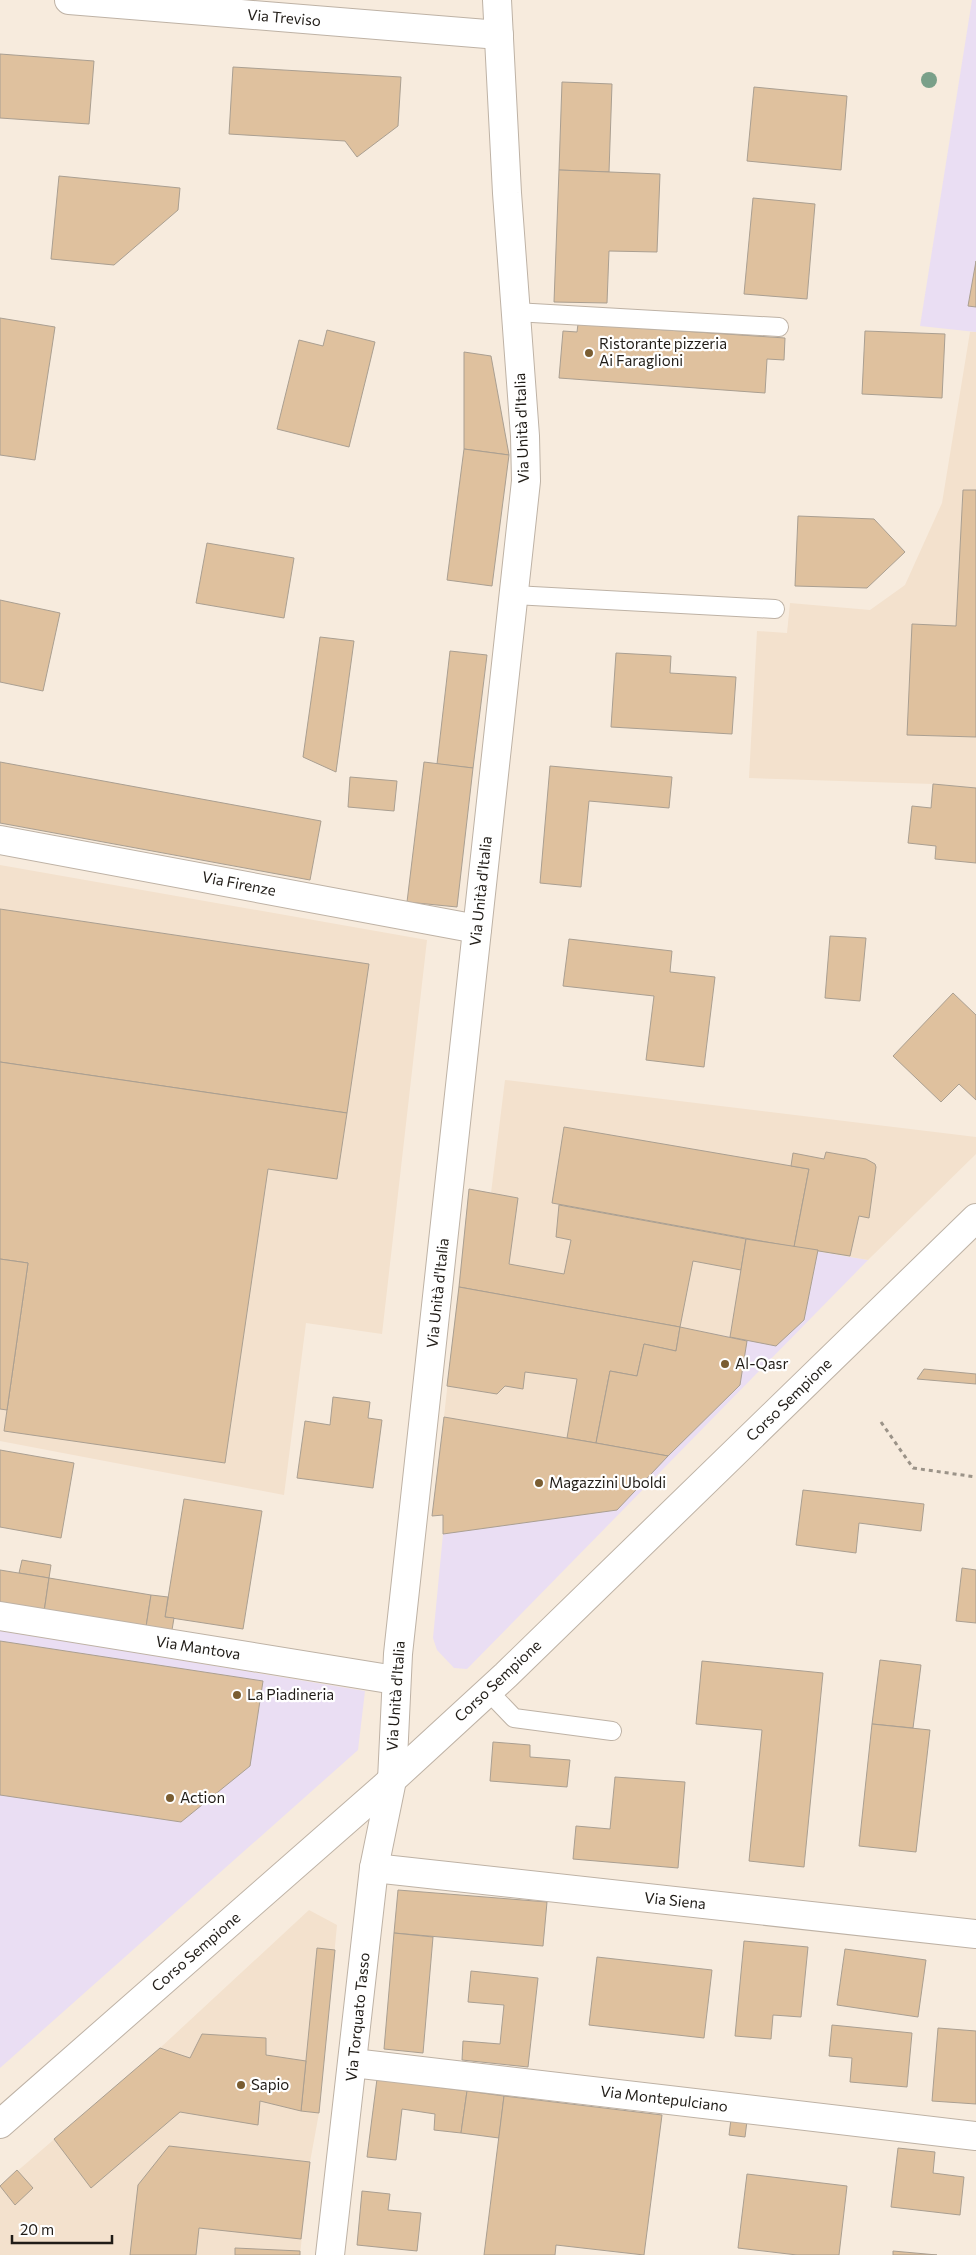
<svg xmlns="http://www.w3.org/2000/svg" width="976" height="2255" font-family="Commissioner,sans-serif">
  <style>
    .commercial { fill: #eadef3 }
    .built { fill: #f3e1cd }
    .building { fill: #dfc19e; stroke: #aa9f91 }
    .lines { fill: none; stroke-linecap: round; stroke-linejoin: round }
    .service-casing { stroke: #beb2a5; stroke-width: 20 }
    .minor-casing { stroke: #beb2a5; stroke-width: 30 }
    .tertiary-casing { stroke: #beb2a5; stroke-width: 30 }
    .primary-casing { stroke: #beb2a5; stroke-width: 30 }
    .path { stroke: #9b9388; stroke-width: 3; stroke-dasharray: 4 4; stroke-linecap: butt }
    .service { stroke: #fff; stroke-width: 18 }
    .minor { stroke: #fff; stroke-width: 28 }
    .tertiary { stroke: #fff; stroke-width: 28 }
    .primary { stroke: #fff; stroke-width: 28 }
    .tree { fill: #7aa089 }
    .poi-dot { fill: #7a5d31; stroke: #fff; stroke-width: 2 }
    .labels { text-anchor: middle; stroke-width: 4.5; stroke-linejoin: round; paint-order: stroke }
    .street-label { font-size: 15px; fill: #201c17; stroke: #fff }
    .poi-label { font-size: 15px; fill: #201c17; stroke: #fff; text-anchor: start }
  </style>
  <rect width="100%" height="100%" fill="#f7ebdd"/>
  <!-- commercial -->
  <g class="commercial">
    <polygon points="972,0 976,0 976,332 920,326"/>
    <polygon points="746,1239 868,1260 467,1669 454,1668 437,1650 433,1638 443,1534 443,1515 432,1516 444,1417 595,1443"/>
    <polygon points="0,1630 365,1691 358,1750 0,2068"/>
  </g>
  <!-- built -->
  <g class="built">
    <polygon points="970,332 976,332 976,788 933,784 749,778 757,631 787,633 790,603 870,610 905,585 942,503"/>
    <polygon points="0,865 427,940 382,1334 306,1323 284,1495 0,1441"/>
    <polygon points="505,1080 976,1137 976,1154 868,1260 747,1239 730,1337 680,1327 596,1443 444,1417 469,1189 491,1193"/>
    <polygon points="309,1910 337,1925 319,2113 310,2162 300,2255 0,2255 0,2186 160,2048"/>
  </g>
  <!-- building -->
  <g class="building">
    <polygon points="0,54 94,61 89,124 0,118"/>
    <polygon points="233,67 401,77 398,126 357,157 345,141 229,134"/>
    <polygon points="562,82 612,84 609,172 559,170"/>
    <polygon points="754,87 847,96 841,170 747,161"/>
    <polygon points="559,170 660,174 657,252 609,251 607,303 554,302"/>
    <polygon points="59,176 180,188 178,210 114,265 51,259"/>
    <polygon points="753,198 815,204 807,299 744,294"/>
    <polygon points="976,261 976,307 968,306"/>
    <polygon points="0,318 55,327 35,460 0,455"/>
    <polygon points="578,324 785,338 784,360 767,359 765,393 559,378 563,331 577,332"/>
    <polygon points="327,330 375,342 349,447 277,429 299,340 323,346"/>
    <polygon points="865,331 945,334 942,398 862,394"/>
    <polygon points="464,352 491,356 509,455 464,449"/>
    <polygon points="464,449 509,455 492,586 447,580"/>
    <polygon points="963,490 976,490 976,737 907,735 912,624 956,626"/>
    <polygon points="798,516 874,519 905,552 867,588 795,586"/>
    <polygon points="207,543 294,558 284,618 196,603"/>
    <polygon points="0,600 60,613 43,691 0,682"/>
    <polygon points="320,637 354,641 336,772 303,757"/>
    <polygon points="450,651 487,655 473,768 437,764"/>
    <polygon points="616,653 671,656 670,673 736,677 732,734 611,727"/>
    <polygon points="0,762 321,821 310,880 0,823"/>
    <polygon points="424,762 473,768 457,907 407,902"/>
    <polygon points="550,766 672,777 669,808 589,801 581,887 540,883"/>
    <polygon points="350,777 397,781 394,811 348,807"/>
    <polygon points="933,784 976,788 976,863 935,859 936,846 908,843 912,806 931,808"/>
    <polygon points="0,909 369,964 347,1113 0,1062"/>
    <polygon points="830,936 866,938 860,1001 825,998"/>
    <polygon points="569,939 672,951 670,972 715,977 704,1067 646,1060 654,996 563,986"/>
    <polygon points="953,993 976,1015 976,1100 959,1084 941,1102 893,1056"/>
    <polygon points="0,1062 347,1113 337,1179 268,1169 225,1463 4,1431 28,1263 0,1259"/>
    <polygon points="564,1127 809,1169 794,1247 552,1203"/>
    <polygon points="826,1152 866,1159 875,1164 876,1167 869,1218 859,1216 850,1256 794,1247 809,1169 791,1166 793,1153 824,1159"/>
    <polygon points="469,1189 518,1198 509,1264 564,1274 571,1240 556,1237 559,1205 746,1239 741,1270 693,1261 680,1327 459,1287"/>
    <polygon points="746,1239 818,1250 804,1320 776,1346 730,1337"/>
    <polygon points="0,1259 28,1263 7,1410 0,1409"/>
    <polygon points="459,1287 680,1327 676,1351 644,1344 637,1376 610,1371 596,1443 567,1438 577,1379 525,1372 523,1389 505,1386 497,1394 447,1386"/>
    <polygon points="680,1327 747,1341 740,1385 668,1456 596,1443 610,1371 637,1376 644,1344 676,1351"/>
    <polygon points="924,1369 976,1374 976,1384 917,1379"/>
    <polygon points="333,1397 370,1402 368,1418 382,1420 373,1488 297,1478 305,1421 330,1425"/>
    <polygon points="444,1417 596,1443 668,1456 617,1510 443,1534 443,1515 432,1516"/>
    <polygon points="0,1450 74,1463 61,1538 0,1527"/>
    <polygon points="803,1490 924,1504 921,1531 859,1523 856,1553 796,1545"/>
    <polygon points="184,1499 262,1511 243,1629 165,1617"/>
    <polygon points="22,1560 51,1565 49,1578 19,1573"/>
    <polygon points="962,1568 976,1570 976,1623 956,1621"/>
    <polygon points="0,1570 49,1578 44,1612 0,1604"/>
    <polygon points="49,1578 151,1595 146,1627 44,1612"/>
    <polygon points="151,1595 168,1597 165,1617 174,1618 172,1630 146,1627"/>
    <polygon points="0,1641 263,1681 250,1766 181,1822 0,1795"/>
    <polygon points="880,1660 921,1665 913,1728 872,1724"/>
    <polygon points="702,1661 823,1673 804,1867 749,1861 762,1730 696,1724"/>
    <polygon points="872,1724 930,1730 916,1852 859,1846"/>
    <polygon points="493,1742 530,1745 530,1757 570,1760 567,1787 490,1781"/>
    <polygon points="615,1777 685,1782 678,1868 573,1859 576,1826 610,1829"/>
    <polygon points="398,1890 547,1902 543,1946 394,1933"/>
    <polygon points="394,1933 433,1937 423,2053 384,2049"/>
    <polygon points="744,1941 808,1947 801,2017 773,2015 771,2039 735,2036"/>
    <polygon points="317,1948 335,1950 319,2113 301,2111"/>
    <polygon points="845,1949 926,1960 918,2017 837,2005"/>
    <polygon points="597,1957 712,1970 704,2038 589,2025"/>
    <polygon points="471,1971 538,1978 528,2067 462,2060 463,2041 500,2044 504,2005 468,2002"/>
    <polygon points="832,2025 912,2033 907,2087 850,2082 852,2058 829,2056"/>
    <polygon points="938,2028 976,2031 976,2104 932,2101"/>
    <polygon points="202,2034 266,2038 266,2055 306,2061 301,2111 260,2101 258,2125 180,2112 91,2188 54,2139 160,2048 190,2058"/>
    <polygon points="377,2079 467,2091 461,2133 434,2130 435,2114 402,2109 396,2160 367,2157"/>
    <polygon points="467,2091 504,2096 499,2138 461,2133"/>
    <polygon points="504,2096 662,2115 644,2255 556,2245 555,2255 484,2255"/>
    <polygon points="731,2119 747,2121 745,2137 729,2135"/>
    <polygon points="169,2146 310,2162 301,2239 199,2228 196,2255 130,2255 138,2185"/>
    <polygon points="898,2148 935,2152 933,2173 964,2177 960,2215 891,2207"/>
    <polygon points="17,2170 33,2188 15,2205 0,2186"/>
    <polygon points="747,2174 847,2186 839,2255 797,2255 738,2248"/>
    <polygon points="362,2191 390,2194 388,2210 421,2213 417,2251 357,2245"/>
    <polygon points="235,2248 300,2251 300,2255 235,2255"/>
    <polygon points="893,2251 937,2255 893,2255"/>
  </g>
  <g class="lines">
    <defs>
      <g id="service">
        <polyline points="515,312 779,327"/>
        <polyline points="514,595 775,609"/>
        <polyline points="488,1691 514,1718 612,1731"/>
      </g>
      <g id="minor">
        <polyline points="69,0 499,35"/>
        <polyline points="0,840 477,929"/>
        <polyline points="0,1616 395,1680"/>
        <polyline points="374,1868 976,1934"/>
        <polyline points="353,2063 976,2136"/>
        <polyline points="330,2255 374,1868 392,1780"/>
      </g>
      <polyline id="tertiary" points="392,1780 398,1654 526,481 525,436 507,193 497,0"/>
      <polyline id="primary" points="0,2124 383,1788 506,1675 976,1218"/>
    </defs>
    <!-- service casing -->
    <use href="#service" class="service-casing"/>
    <!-- minor casing -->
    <use href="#minor" class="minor-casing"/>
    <!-- tertiary casing -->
    <use href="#tertiary" class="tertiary-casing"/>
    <!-- primary casing -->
    <use href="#primary" class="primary-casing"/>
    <!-- path -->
    <polyline class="path" points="881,1422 913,1468 976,1477"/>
    <!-- service -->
    <use href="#service" class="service"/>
    <!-- minor -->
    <use href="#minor" class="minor"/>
    <!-- tertiary -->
    <use href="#tertiary" class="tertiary"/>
    <!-- primary -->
    <use href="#primary" class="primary"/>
  </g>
  <!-- trees -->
  <circle class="tree" cx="929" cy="80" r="8"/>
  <!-- markers -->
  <g class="poi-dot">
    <circle cx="589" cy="353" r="5"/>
    <circle cx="725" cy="1364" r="5"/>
    <circle cx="539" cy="1483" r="5"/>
    <circle cx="237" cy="1695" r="5"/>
    <circle cx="170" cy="1798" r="5"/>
    <circle cx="241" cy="2085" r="5"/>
  </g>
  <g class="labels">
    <!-- street labels -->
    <g class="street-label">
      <text transform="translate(284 18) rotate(5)" y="5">Via Treviso</text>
      <text transform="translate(522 428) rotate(-92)" y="5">Via Unità d'Italia</text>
      <text transform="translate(239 884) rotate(11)" y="5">Via Firenze</text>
      <text transform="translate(481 891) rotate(-84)" y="5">Via Unità d'Italia</text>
      <text transform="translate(438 1293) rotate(-84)" y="5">Via Unità d'Italia</text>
      <text transform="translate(789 1400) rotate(-44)" y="5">Corso Sempione</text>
      <text transform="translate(198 1648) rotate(9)" y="5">Via Mantova</text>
      <text transform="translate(498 1681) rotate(-43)" y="5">Corso Sempione</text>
      <text transform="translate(396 1696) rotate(-86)" y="5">Via Unità d'Italia</text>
      <text transform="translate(675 1901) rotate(6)" y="5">Via Siena</text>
      <text transform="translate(196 1952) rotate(-41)" y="5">Corso Sempione</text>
      <text transform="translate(358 2017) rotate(-84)" y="5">Via Torquato Tasso</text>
      <text transform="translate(664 2099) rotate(7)" y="5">Via Montepulciano</text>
    </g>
    <!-- poi labels -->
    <g class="poi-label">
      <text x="599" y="349">Ristorante pizzeria<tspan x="599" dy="17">Ai Faraglioni</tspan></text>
      <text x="735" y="1369">Al-Qasr</text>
      <text x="549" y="1488">Magazzini Uboldi</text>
      <text x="247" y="1700">La Piadineria</text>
      <text x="180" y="1803">Action</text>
      <text x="251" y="2090">Sapio</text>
    </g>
  </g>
  <!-- scale -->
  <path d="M12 2235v8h100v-8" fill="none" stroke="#201c17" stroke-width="2.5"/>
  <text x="20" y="2235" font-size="15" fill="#201c17" stroke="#ffffff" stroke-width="4" paint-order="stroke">20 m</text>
</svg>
